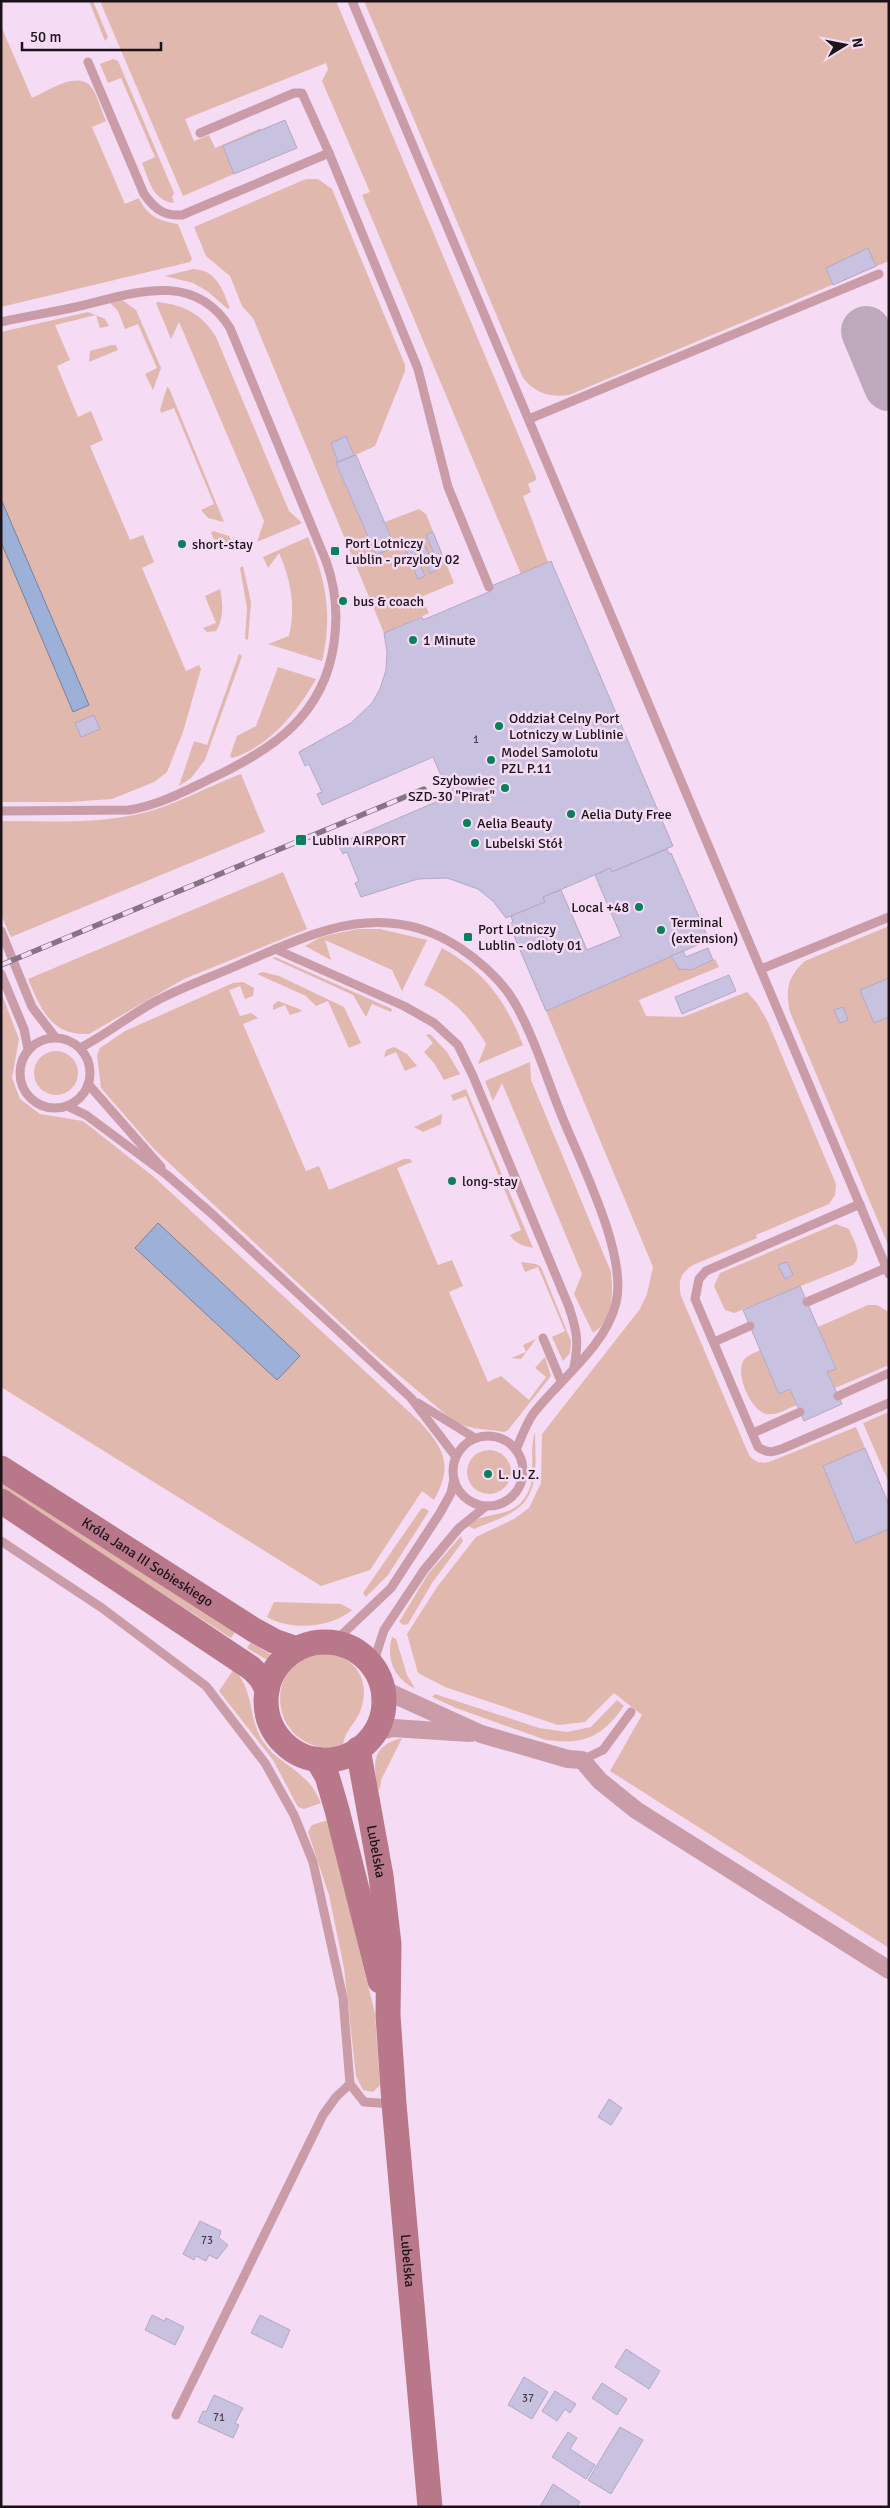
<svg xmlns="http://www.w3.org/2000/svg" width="890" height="2508" font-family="Signika,sans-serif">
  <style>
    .green { fill: #e1b8ae }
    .water { fill: #9db1d8; stroke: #76819f }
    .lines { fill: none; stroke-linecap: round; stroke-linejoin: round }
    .taxiway { stroke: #bea8bc; stroke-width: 50 }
    .building { fill: #c9c1e0; stroke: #b1a9c7 }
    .lane { stroke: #c99ca8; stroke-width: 9 }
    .street { stroke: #c99ca8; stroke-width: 18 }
    .secondary { stroke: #b8788a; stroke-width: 25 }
    .rail-casing { stroke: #867484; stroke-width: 5.5 }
    .rail { stroke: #f5dbf3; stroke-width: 4; stroke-dasharray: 11; stroke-linecap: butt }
    .poi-dot { fill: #08805e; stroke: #f5dbf3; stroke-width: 2 }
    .labels { text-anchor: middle; stroke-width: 5; stroke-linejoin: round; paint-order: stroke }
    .number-label { font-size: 11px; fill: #463e4c }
    .poi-label { font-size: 14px; fill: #1b121a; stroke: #f5dbf3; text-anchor: start }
    .street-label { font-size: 14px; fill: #1b121a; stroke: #f5dbf3 }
  </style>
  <rect width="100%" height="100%" fill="#f5dbf3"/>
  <!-- green -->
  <g class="green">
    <polygon points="89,1 93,1 108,37 105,41"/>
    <polygon points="100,1 336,1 536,477 536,480 528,484 531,492 523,496 548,562 521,574 518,567 362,195 370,192 322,81 328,69 326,63 185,119 194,141 209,135 215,148 259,129 264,129 223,146 234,174 183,196"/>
    <path d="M364,1H889V261L569,395C551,398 535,393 523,378Z"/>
    <path d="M1,26L32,98C47,92 78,69 92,88C98,97 101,110 106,121L92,127L125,204L139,198C147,216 159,221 178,224L192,259L190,262L1,307Z"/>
    <path d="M113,59L118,61L174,193L172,197L174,203C153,201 149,180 142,163L155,157L121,78L108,83L100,64Z"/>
    <polygon points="306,179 318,179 332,189 405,365 405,371 375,446 336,464 376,555 395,546 385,522 419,509 426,514 454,583 421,597 429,613 384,633 253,318 242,306 230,276 206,256 194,227"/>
    <path d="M193,269C217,270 222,289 230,308L228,309L207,291L193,283L165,276Z"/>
    <polygon points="122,300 136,310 161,368 153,390 145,374 157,368 138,324 125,329 118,311 110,303"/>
    <path d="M158,302C184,305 202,314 216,337L289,511L302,523L257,542L264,521L179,322L171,339L156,303Z"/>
    <polygon points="88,312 105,319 109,326 100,328 96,315 55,325 70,360 57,366 78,417 91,411 103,440 90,446 130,540 143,535 154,562 142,568 186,671 199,665 201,669 183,732 167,772 154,782 112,799 69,802 1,802 1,332"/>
    <polygon points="112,345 116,345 118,350 89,362 90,351"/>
    <polygon points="167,387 169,388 224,522 208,518 201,510 214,504 174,408 161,413 160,410"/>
    <polygon points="213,531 229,536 237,550 235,551 231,542 218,547 211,533"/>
    <path d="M308,537C326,579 333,617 322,661L268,644L289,636C296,608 291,579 279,553L268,568L263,557Z"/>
    <polygon points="243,566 251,602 248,640 245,639 247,608 240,568"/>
    <path d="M220,589C223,603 224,619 216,631L207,632L203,628L216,623L205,596Z"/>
    <polygon points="239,654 242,656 205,760 191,778 179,786 194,741 207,745"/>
    <path d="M278,667L316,679C298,711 269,747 232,758L230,756L237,736L256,726Z"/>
    <path d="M241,774L265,832L11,937L1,915V821C45,821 91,824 134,815C171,808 206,787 241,774Z"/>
    <path d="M283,872L307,929L184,979L89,1034C51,1036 41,1009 28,979Z"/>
    <path d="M889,926V1247L790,1012C785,989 788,976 805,961Z"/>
    <polygon points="357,929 380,929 427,940 402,991 392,970 325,940 331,960 305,946 321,937"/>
    <path d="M442,948C486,973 505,1000 523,1045L478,1064L486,1044C470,1017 453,998 424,985Z"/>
    <path d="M671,956C683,981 697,967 715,959L719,967L639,1000L646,1016L683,1017L747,992L757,1003L767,1020L836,1184L835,1195L829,1204L756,1235L757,1238L693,1265C680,1273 678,1282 681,1296L749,1455C755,1462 760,1464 769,1462L856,1427L865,1448L823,1466L855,1543L889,1529V1948L610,1771L642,1715L614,1693L585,1722L558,1725L445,1687L418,1673L407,1634L437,1587L476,1537L514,1519L529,1508L541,1483L542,1434L640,1309L647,1294L653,1267L546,1011Z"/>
    <polygon points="275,957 392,1009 391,1012 372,1004 366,1017 353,995 272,958"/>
    <polygon points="263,972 279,976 344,1007 361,1043 349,1048 328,1001 316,1006 306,996 257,974"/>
    <path d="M243,982L254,988L253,996L245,999L240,986L229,990L240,1016L251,1013L258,1018L243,1024L306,1171L319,1166L329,1190L404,1159H410L412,1162L397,1168L438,1265L452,1260L463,1286L449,1292L488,1382L501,1376L529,1400L546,1377L535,1368L545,1357L551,1376L508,1430L504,1432C484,1428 468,1431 450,1418L374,1354L154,1149L101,1088L97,1055L100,1048L125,1031L233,983Z"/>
    <path d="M1,992L19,1039L12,1078L20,1099L40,1114L83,1121L154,1177L420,1422C445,1450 453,1465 434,1500L422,1491L370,1570L321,1586L1,1387Z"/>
    <polygon points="278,1001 299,1009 302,1011 290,1015 285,1005 273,1010 273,1005"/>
    <polygon points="430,1034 447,1052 460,1074 444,1080 434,1063 424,1052 433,1043 426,1035"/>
    <polygon points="394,1047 407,1054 417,1066 405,1071 396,1052 384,1057 386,1050"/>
    <circle cx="56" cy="1073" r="22"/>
    <path d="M530,1062L531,1080L611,1272C613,1293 614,1320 593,1333L574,1294L582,1274L502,1083L493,1101L485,1081Z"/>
    <path d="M466,1089L533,1248C524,1246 515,1244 510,1235L521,1230L466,1096L453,1101L451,1095Z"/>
    <polygon points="442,1114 441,1124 423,1132 414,1127"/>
    <path d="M836,1224L849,1229C853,1240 864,1255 853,1265L734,1313L725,1310L714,1286L720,1273Z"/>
    <polygon points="521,1262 536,1264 541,1267 571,1341 570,1353 563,1361 552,1337 565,1331 538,1267 525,1272"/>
    <polygon points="868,1305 877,1305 889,1312 889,1365 835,1388 827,1372 836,1368 818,1327"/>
    <polygon points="536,1339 521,1359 511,1358 526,1352 523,1345"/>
    <path d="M760,1350L779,1394L790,1389L797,1405C788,1408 777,1416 767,1414C752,1412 737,1378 742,1364C744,1356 753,1354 760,1350Z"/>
    <polygon points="889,1412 889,1483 863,1423"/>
    <path d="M535,1432C535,1460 541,1494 514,1511C502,1519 487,1523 474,1529L468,1526C485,1508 515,1523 529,1490C537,1473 528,1453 535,1432Z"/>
    <circle cx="489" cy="1472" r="22"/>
    <polygon points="1,1481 235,1632 231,1638 1,1490"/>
    <polygon points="424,1508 429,1511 388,1575 366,1597 363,1593 421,1509"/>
    <polygon points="461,1536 463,1541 432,1583 408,1624 404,1625 399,1622 428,1574"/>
    <path d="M274,1602L341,1604L352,1610C331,1628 291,1631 267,1617Z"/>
    <path d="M392,1637L396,1639L407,1675L415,1689C394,1678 386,1659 392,1637Z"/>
    <polygon points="251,1642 276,1658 274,1664 247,1648"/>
    <path d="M319,1652C353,1653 373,1679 360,1712C354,1725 344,1732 343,1746C275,1760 255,1667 319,1652Z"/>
    <path d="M234,1669C256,1694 247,1718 264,1743C274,1758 291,1765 304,1778C312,1785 317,1794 321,1803L304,1809L298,1807L273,1760L219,1691Z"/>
    <path d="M435,1694L539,1728L567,1732L591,1727L617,1700L624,1706C602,1737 584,1745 546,1740L456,1708L432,1697Z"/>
    <path d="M402,1738L381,1780L380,1788L378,1790C373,1763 371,1746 402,1738Z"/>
    <polygon points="328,1820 375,2014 380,2085 373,2092 363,2090 356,2076 344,1968 329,1895 308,1832 312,1825"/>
  </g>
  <!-- water -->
  <g class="water">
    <polygon points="1,499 89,705 73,712 1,542"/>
    <polygon points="158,1223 300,1356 277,1380 135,1248"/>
  </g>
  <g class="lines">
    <!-- taxiway -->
    <polyline class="taxiway" points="866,331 889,386"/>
  </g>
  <!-- building -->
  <g class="building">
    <polygon points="285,120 297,148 234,174 223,146"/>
    <polygon points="868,248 876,266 833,285 826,268"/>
    <polygon points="346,436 354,455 338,462 331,443"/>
    <polygon points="356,455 395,547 376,555 336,463"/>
    <polygon points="433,532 443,557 437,560 426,535"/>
    <polygon points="423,541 436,571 430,573 417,543"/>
    <polygon points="412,545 425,576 418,579 405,548"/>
    <polygon points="551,561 673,846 612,872 610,868 581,881 543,897 545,902 506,918 493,901 478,889 447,878 418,879 361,897 355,883 359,881 355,872 347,852 343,854 338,844 450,796 433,757 322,805 317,794 322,792 312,771 309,764 305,766 299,752 351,723 372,703 380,689 386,670 387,652 384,633 422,617 423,620 442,612 491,591 489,587"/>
    <polygon points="94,715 100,729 81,737 75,723"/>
    <polygon points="667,849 669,854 671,853 709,940 546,1011 509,924 513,922 511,916 545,902 543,897 561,890 587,950 621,936 595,875 610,868 612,872"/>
    <polygon points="708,948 713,960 691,970 679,969 671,956 683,951 686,957"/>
    <polygon points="729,975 736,991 682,1014 675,997"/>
    <polygon points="889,978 889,1017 874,1023 860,990"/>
    <polygon points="843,1007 848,1020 840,1023 834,1010"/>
    <polygon points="787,1262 793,1275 785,1279 778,1265"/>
    <polygon points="800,1286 836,1369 827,1372 842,1404 804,1421 790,1389 779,1394 743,1310"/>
    <polygon points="865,1448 889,1505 889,1529 855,1543 823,1466"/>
    <polygon points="609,2099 622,2108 611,2125 598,2117"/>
    <polygon points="200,2221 221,2231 219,2238 228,2245 217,2259 209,2255 206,2261 196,2256 194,2260 183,2254"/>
    <polygon points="152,2315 164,2321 166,2318 184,2327 175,2345 145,2330"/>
    <polygon points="260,2315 290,2330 282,2348 251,2333"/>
    <polygon points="626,2349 660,2371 649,2389 615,2367"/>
    <polygon points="524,2377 548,2392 532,2419 508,2405"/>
    <polygon points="602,2383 627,2399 617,2415 592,2398"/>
    <polygon points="555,2391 576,2404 570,2413 565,2409 557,2421 542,2411"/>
    <polygon points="214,2395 243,2408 235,2423 239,2425 233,2438 198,2422 203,2411 206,2412"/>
    <polygon points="620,2427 643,2440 611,2494 588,2480"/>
    <polygon points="568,2432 577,2438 570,2449 595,2465 586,2479 552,2457"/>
    <polygon points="553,2484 580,2502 577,2507 540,2507"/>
  </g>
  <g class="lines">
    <!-- lane -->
    <g class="lane">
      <polyline points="352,1 889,1274"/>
      <path d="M88,62L144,194C155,209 163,216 182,215L329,153L302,93H294L200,133"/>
      <polyline points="329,153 418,369 448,487 489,587"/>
      <path d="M1,322C28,316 54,312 80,306C134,293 194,270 230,328L326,561C336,588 338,615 334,643C324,716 272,750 210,779C183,792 159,805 129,810L1,811"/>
      <polyline points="529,419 879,274"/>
      <polyline points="1,931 32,1007 55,1037"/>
      <path d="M275,949L404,1006L434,1023L458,1045L473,1076L569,1307C577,1331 579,1342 574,1367"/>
      <polyline points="761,969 889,917"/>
      <polyline points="1,974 24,1029 28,1049"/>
      <circle cx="55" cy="1073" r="35"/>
      <path d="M80,1048C107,1034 130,1015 156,1001C184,986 214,976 243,963C317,931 385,898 460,948C478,960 494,974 507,991C530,1023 546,1077 561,1114C580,1162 628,1254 616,1303C606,1346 559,1380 533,1414C526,1424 521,1438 516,1450"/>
      <polyline points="88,1084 161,1167"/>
      <polyline points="67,1106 86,1115 167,1175 211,1213 411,1398 456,1457"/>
      <path d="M860,1204L706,1271L699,1279L695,1299L758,1447C768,1454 773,1452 784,1448L889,1403"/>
      <polyline points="807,1302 886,1268"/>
      <polyline points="543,1338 561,1381"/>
      <polyline points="714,1342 750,1326"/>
      <polyline points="838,1396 889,1373"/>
      <polyline points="418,1403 475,1438"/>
      <polyline points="753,1433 800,1412"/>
      <circle cx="488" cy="1471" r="35"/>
      <polyline points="1,1541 102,1608 206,1686 265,1763 294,1815 313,1862 343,1998 350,2084 364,2102 392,2104"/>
      <polyline points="333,1643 391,1588 440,1513 451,1493 454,1479"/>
      <polyline points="372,1667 384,1630 424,1570 459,1528 485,1507"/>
      <polyline points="582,1760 603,1750 631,1712"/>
      <polyline points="176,2415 323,2115 336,2097 350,2084"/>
    </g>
    <!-- street -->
    <g class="street">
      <polyline points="382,1689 481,1734 568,1759 582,1760 600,1781 636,1810 889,1970"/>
      <polyline points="375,1732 393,1728 470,1733"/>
    </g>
    <!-- secondary -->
    <g class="secondary">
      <path id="s1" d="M1,1468L254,1630L274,1641L297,1649"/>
      <polyline points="1,1501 251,1668 261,1678 267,1690"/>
      <circle cx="325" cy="1701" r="59"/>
      <path id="s2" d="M358,1749L381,1876L389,1944L388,2015L394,2104L430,2507"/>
      <polyline points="317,1759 327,1776 337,1810 380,1981"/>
    </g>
    <defs>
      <polyline id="rail" points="1,965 424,789"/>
    </defs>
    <!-- rail casing -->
    <use href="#rail" class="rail-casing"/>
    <!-- rail -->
    <use href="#rail" class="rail"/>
  </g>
  <!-- markers -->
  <g class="poi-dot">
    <circle cx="182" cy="544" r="5"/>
    <rect x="330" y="546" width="10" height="10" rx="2.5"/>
    <circle cx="343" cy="601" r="5"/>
    <circle cx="413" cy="640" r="5"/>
    <circle cx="499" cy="726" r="5"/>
    <circle cx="491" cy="760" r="5"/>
    <circle cx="505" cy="788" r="5"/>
    <circle cx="571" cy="814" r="5"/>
    <circle cx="467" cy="823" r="5"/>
    <rect x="295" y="834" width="12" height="12" rx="2.5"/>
    <circle cx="475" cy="843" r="5"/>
    <circle cx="639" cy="907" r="5"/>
    <circle cx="661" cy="930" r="5"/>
    <rect x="463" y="932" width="10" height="10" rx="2.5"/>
    <circle cx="452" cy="1181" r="5"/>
    <circle cx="488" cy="1474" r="5"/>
  </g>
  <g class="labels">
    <!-- number labels -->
    <g class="number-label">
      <text x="476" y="743">1</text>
      <text x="207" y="2244">73</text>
      <text x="528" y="2402">37</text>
      <text x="219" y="2421">71</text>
    </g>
    <!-- poi labels -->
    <g class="poi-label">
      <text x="345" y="548">Port Lotniczy<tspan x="345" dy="16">Lublin - przyloty 02</tspan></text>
      <text x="192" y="549">short-stay</text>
      <text x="353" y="606">bus &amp; coach</text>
      <text x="423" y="645">1 Minute</text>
      <text x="509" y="723">Oddział Celny Port<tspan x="509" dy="16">Lotniczy w Lublinie</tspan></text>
      <text x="501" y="757">Model Samolotu<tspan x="501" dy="16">PZL P.11</tspan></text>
      <text x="495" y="785" text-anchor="end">Szybowiec<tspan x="495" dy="16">SZD-30 "Pirat"</tspan></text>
      <text x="581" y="819">Aelia Duty Free</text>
      <text x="477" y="828">Aelia Beauty</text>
      <text x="312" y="845">Lublin AIRPORT</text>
      <text x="485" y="848">Lubelski Stół</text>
      <text x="629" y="912" text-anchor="end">Local +48</text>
      <text x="671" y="927">Terminal<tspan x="671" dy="16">(extension)</tspan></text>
      <text x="478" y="934">Port Lotniczy<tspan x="478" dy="16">Lublin - odloty 01</tspan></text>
      <text x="462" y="1186">long-stay</text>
      <text x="498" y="1479">L. U. Z.</text>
    </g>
    <!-- street labels -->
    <g class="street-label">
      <text dy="5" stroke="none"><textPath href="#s1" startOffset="174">Króla Jana III Sobieskiego</textPath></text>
      <text dy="5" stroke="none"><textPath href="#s2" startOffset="104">Lubelska</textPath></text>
      <text dy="5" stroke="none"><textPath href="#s2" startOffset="515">Lubelska</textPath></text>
    </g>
  </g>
  <!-- border -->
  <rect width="890" height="2508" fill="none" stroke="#1b121a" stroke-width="5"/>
  <!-- north arrow -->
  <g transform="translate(845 45) rotate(80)" stroke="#f5dbf3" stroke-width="4" paint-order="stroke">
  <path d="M0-4L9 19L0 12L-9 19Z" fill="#1b121a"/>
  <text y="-8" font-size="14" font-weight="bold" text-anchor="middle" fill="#1b121a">N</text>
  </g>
  <!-- scale -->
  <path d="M22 42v8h139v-8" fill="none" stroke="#1b121a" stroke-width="2.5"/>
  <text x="30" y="42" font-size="15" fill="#1b121a" stroke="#f5dbf3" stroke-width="4" paint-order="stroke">50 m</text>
</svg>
